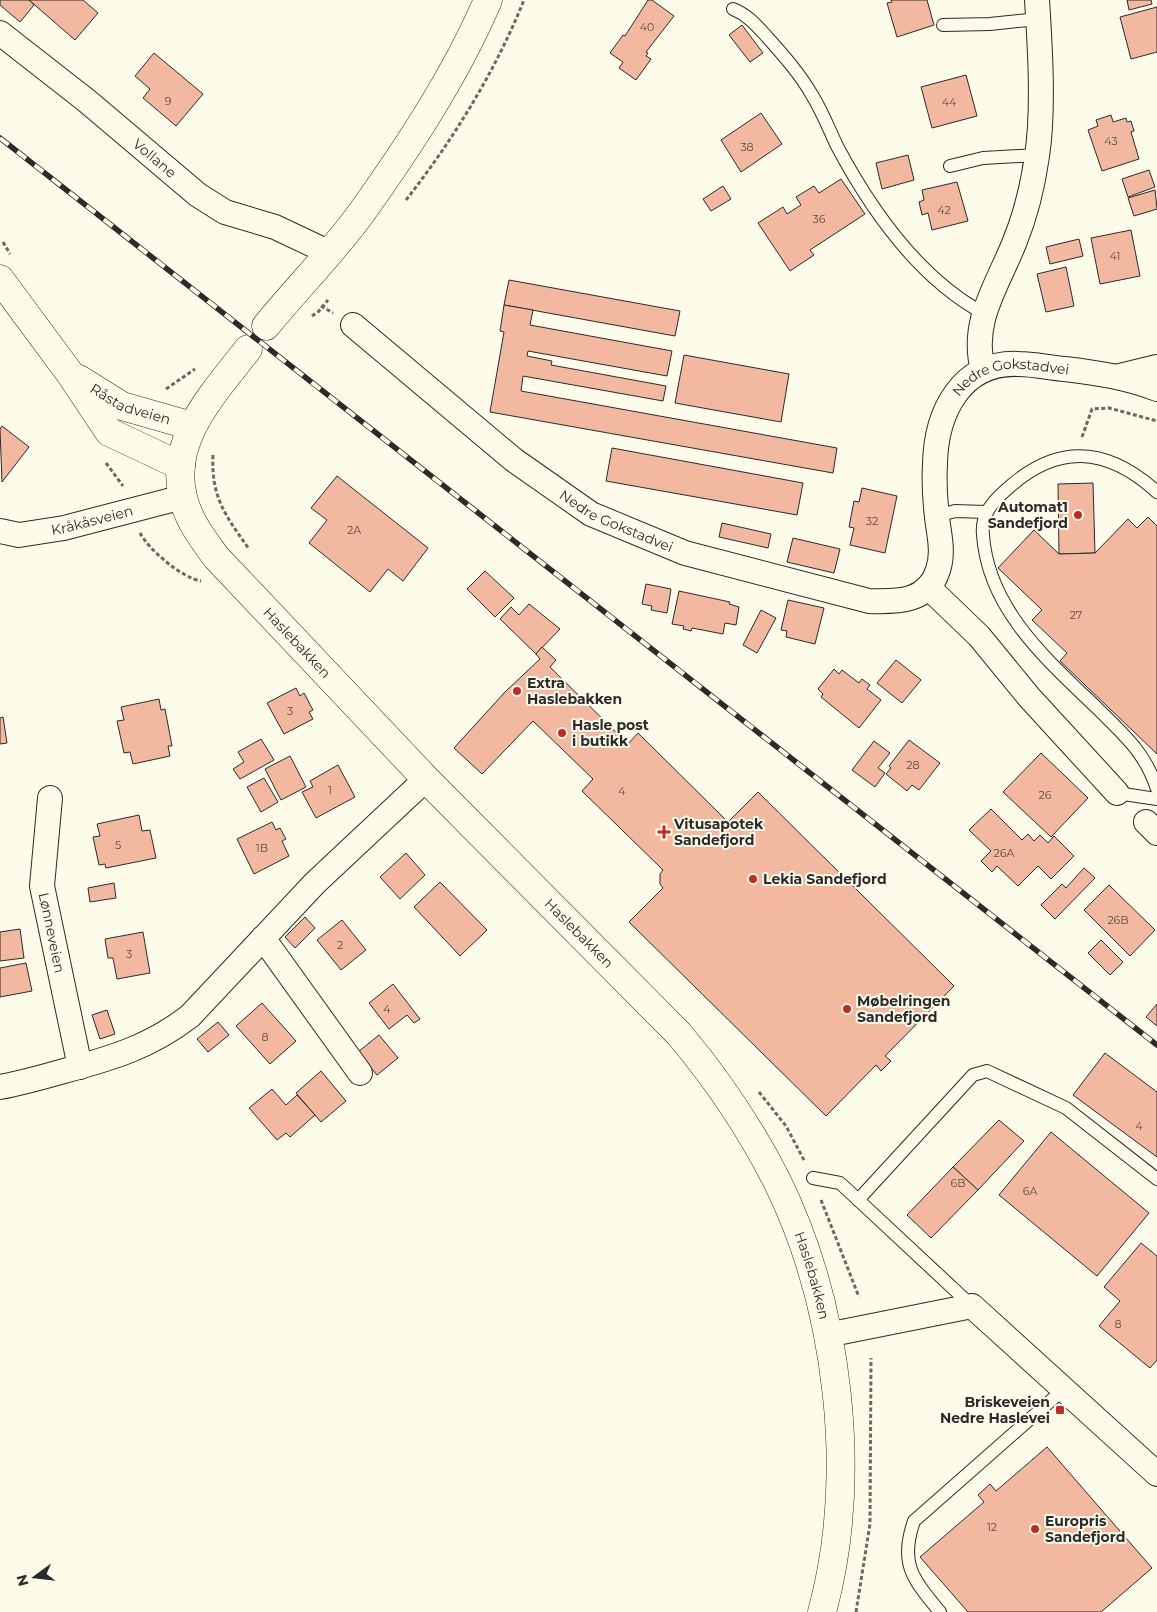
<svg xmlns="http://www.w3.org/2000/svg" width="1157" height="1612" font-family="Montserrat,sans-serif">
  <style>
    .building { fill: #f2b8a0; stroke: #2b2b2b }
    .lines { fill: none; stroke-linecap: round; stroke-linejoin: round }
    .lane-casing { stroke: #2b2b2b; stroke-width: 14 }
    .street-casing { stroke: #2b2b2b; stroke-width: 26 }
    .secondary-casing { stroke: #2b2b2b; stroke-width: 29 }
    .path { stroke: #6a6964; stroke-width: 3; stroke-dasharray: 4 2.5; stroke-linecap: butt }
    .lane { stroke: #fdfbea; stroke-width: 12 }
    .street { stroke: #fdfbea; stroke-width: 24 }
    .secondary { stroke: #fdfbea; stroke-width: 28 }
    .rail-casing { stroke: #2b2b2b; stroke-width: 5.5 }
    .rail { stroke: #fdfbea; stroke-width: 4; stroke-dasharray: 11; stroke-linecap: butt }
    .poi-dot { fill: #c62828; stroke: #fdfbea; stroke-width: 2 }
    .labels { text-anchor: middle; stroke-width: 4; stroke-linejoin: round; paint-order: stroke }
    .number-label { font-size: 11px; fill: #5d4e48 }
    .street-label { font-size: 14px; fill: #2b2b2b; stroke: #fdfbea }
    .poi-label { font-size: 14px; font-weight: bold; fill: #2b2b2b; stroke: #fdfbea; text-anchor: start }
  </style>
  <rect width="100%" height="100%" fill="#fdfbea"/>
  <!-- building -->
  <g class="building">
    <polygon points="0,0 29,0 34,5 20,22 0,5"/>
    <polygon points="29,0 83,0 98,13 75,40"/>
    <polygon points="648,0 652,0 674,16 646,52 648,53 646,56 651,59 636,80 619,68 623,62 610,53 623,35 625,36"/>
    <polygon points="891,0 927,0 934,25 897,37 887,3 892,2"/>
    <polygon points="1127,0 1151,0 1152,4 1129,10"/>
    <polygon points="1157,7 1157,52 1131,59 1120,17"/>
    <polygon points="742,25 763,53 750,62 729,35"/>
    <polygon points="154,53 203,94 176,126 143,98 150,89 135,76"/>
    <polygon points="966,75 977,116 932,128 921,87"/>
    <polygon points="761,113 782,144 741,172 721,140"/>
    <polygon points="1111,115 1113,122 1126,118 1127,122 1131,121 1134,131 1131,132 1139,159 1102,171 1088,130 1098,126 1096,120"/>
    <polygon points="908,155 914,180 882,189 876,163"/>
    <polygon points="1149,170 1155,187 1128,197 1122,179"/>
    <polygon points="841,179 865,214 810,250 814,255 790,271 758,223 783,207 787,214 801,205 796,197 814,186 819,193"/>
    <polygon points="957,182 968,221 932,230 928,213 922,215 919,202 924,200 922,190"/>
    <polygon points="723,186 731,199 711,211 703,199"/>
    <polygon points="1155,190 1157,209 1134,216 1128,198"/>
    <polygon points="1131,230 1140,276 1100,284 1091,238"/>
    <polygon points="1079,239 1083,256 1050,264 1046,247"/>
    <polygon points="1066,267 1074,306 1046,312 1037,274"/>
    <polygon points="509,280 680,311 675,336 504,305"/>
    <polygon points="504,305 533,310 530,325 672,351 667,376 528,351 527,356 552,361 551,365 666,386 663,401 523,376 521,391 837,448 833,473 490,412 504,332 500,331"/>
    <polygon points="684,355 789,374 781,422 675,403"/>
    <polygon points="2,426 29,447 2,482 0,429"/>
    <polygon points="612,448 803,483 797,515 606,481"/>
    <polygon points="337,476 428,548 403,581 388,569 370,592 309,543 327,520 311,508"/>
    <polygon points="1093,483 1095,553 1059,554 1058,484"/>
    <polygon points="862,488 897,496 885,553 850,545 854,528 849,527 854,501 859,502"/>
    <polygon points="1148,517 1157,526 1157,754 1060,661 1067,653 1032,620 1042,610 998,568 1034,530 1059,554 1095,553 1128,519 1137,528"/>
    <polygon points="722,523 771,534 768,548 719,537"/>
    <polygon points="793,538 840,549 834,573 787,562"/>
    <polygon points="485,571 514,598 495,617 467,589"/>
    <polygon points="646,584 671,589 667,613 651,610 652,606 642,604"/>
    <polygon points="679,591 730,602 729,604 739,607 736,625 725,623 723,634 692,628 691,631 683,629 684,626 672,624"/>
    <polygon points="788,600 824,608 815,644 786,637 787,631 781,630"/>
    <polygon points="529,604 560,629 536,654 500,619 511,607 519,615"/>
    <polygon points="761,610 776,618 757,653 743,645"/>
    <polygon points="542,647 556,660 550,667 628,744 638,733 728,822 758,792 954,986 885,1056 891,1061 881,1071 876,1065 826,1116 629,922 663,888 660,884 660,874 663,870 582,791 593,779 533,721 482,774 454,748 505,692 540,659 536,654"/>
    <polygon points="896,660 921,680 902,703 877,683"/>
    <polygon points="834,669 839,674 842,670 859,683 862,679 870,685 867,689 881,700 859,728 821,697 823,694 818,689"/>
    <polygon points="296,688 300,696 304,693 313,710 309,712 313,719 284,734 267,703"/>
    <polygon points="159,699 161,710 165,709 172,746 168,746 170,756 133,764 130,752 124,753 117,721 124,720 121,707"/>
    <polygon points="3,717 7,743 0,744 0,718"/>
    <polygon points="261,739 274,760 240,779 233,769 244,762 238,752"/>
    <polygon points="909,740 940,763 919,790 912,785 907,791 886,774 891,768 889,766"/>
    <polygon points="874,741 890,753 878,768 885,773 875,787 852,770"/>
    <polygon points="1041,753 1088,798 1051,837 1003,792"/>
    <polygon points="290,756 306,787 281,800 265,769"/>
    <polygon points="338,765 355,797 316,818 302,792 313,787 310,781"/>
    <polygon points="264,778 278,802 261,812 247,787"/>
    <polygon points="991,809 1022,840 1028,834 1034,841 1040,835 1048,843 1054,836 1074,856 1051,879 1038,866 1018,886 997,866 992,872 981,861 991,851 969,830"/>
    <polygon points="139,815 142,831 150,830 156,858 106,868 105,864 99,865 93,837 100,836 97,824"/>
    <polygon points="272,822 276,830 280,828 286,839 282,841 289,856 254,874 237,839"/>
    <polygon points="406,853 425,875 400,899 380,877"/>
    <polygon points="1084,868 1095,878 1055,919 1041,905 1062,884 1066,888"/>
    <polygon points="440,882 487,930 460,956 414,907"/>
    <polygon points="114,883 116,898 90,902 88,888"/>
    <polygon points="1109,885 1155,930 1130,956 1084,910"/>
    <polygon points="305,917 315,928 295,948 285,937"/>
    <polygon points="342,920 366,950 341,970 317,940"/>
    <polygon points="20,929 24,958 0,961 0,932"/>
    <polygon points="143,932 150,973 117,979 113,958 108,958 105,939"/>
    <polygon points="1101,940 1123,962 1110,975 1088,953"/>
    <polygon points="26,963 32,991 0,997 0,968"/>
    <polygon points="393,984 420,1019 414,1023 407,1015 389,1029 369,1003"/>
    <polygon points="262,1003 296,1041 270,1064 236,1026"/>
    <polygon points="1157,1004 1157,1026 1146,1017"/>
    <polygon points="107,1010 115,1034 100,1039 92,1015"/>
    <polygon points="218,1022 229,1035 208,1052 197,1039"/>
    <polygon points="379,1035 398,1058 377,1075 358,1052"/>
    <polygon points="1105,1053 1157,1092 1157,1157 1073,1095"/>
    <polygon points="321,1071 346,1101 321,1122 296,1093"/>
    <polygon points="272,1089 286,1105 297,1095 315,1115 290,1137 286,1133 277,1140 249,1108"/>
    <polygon points="999,1120 1024,1141 978,1190 953,1167"/>
    <polygon points="1051,1132 1149,1213 1097,1276 999,1195"/>
    <polygon points="953,1167 978,1190 931,1238 907,1215"/>
    <polygon points="1141,1243 1157,1256 1157,1360 1150,1368 1099,1326 1120,1301 1104,1287"/>
    <polygon points="1047,1447 1152,1568 1101,1612 968,1612 920,1557 984,1502 978,1495 990,1484 996,1491"/>
  </g>
  <g class="lines">
    <defs>
      <g id="lane">
        <path d="M733,9C748,15 757,26 768,38C784,56 800,74 812,95C822,111 829,129 837,146C871,210 919,278 983,313"/>
        <polyline points="943,25 990,24 1038,19"/>
        <polyline points="950,166 983,158 1037,155"/>
        <path d="M1157,492C1106,446 1057,443 1006,490C992,502 981,515 983,535C988,609 1047,660 1097,708C1124,735 1145,752 1157,789"/>
        <polyline points="937,516 955,511 986,512"/>
        <polyline points="1117,793 1157,799"/>
        <polyline points="813,1178 840,1183 972,1306"/>
        <polyline points="858,1200 973,1075 987,1071 1066,1108 1157,1179"/>
        <path d="M940,1612C913,1579 899,1564 914,1521L1064,1389"/>
      </g>
      <g id="street">
        <path id="s1" d="M0,33L87,101L198,195L225,212L275,227L328,252"/>
        <path id="s2" d="M353,325L514,460L591,514L685,553L869,601C898,602 928,602 938,570C944,552 939,535 937,517C935,500 934,481 935,464C936,413 961,361 1019,364C1034,364 1050,368 1065,369C1097,373 1126,377 1157,389"/>
        <path d="M983,370C970,321 998,285 1015,241C1026,214 1033,184 1037,156C1044,111 1040,46 1037,0"/>
        <polyline points="1120,376 1157,367"/>
        <path id="s3" d="M0,531L19,535L64,528L183,497"/>
        <polyline points="928,587 979,636 1029,697 1117,793"/>
        <path id="s4" d="M50,798L42,886L80,1067"/>
        <polyline points="1146,822 1157,833"/>
        <polyline points="263,938 360,1073"/>
        <path d="M0,1087C22,1083 43,1077 64,1071C112,1058 150,1047 190,1016L315,883L426,779"/>
        <polyline points="827,1335 972,1306 1157,1474"/>
      </g>
      <g id="secondary">
        <polyline points="0,279 71,375 109,432 181,466"/>
        <path d="M266,326C297,288 333,252 362,212C409,146 456,75 488,0"/>
        <path id="s5" d="M248,349C216,391 168,439 183,497C188,520 203,539 216,557L426,779L679,1034C717,1079 750,1128 777,1181C839,1307 859,1476 822,1612"/>
        <path id="s6" d="M79,379L122,406L192,426"/>
      </g>
    </defs>
    <!-- lane casing -->
    <use href="#lane" class="lane-casing"/>
    <!-- street casing -->
    <use href="#street" class="street-casing"/>
    <!-- secondary casing -->
    <use href="#secondary" class="secondary-casing"/>
    <!-- path -->
    <g class="path">
      <path d="M406,200C453,140 495,72 524,0"/>
      <polyline points="3,242 10,254"/>
      <polyline points="321,306 333,313"/>
      <polyline points="312,316 319,311 328,300"/>
      <polyline points="166,389 195,369"/>
      <polyline points="1082,437 1092,409 1109,408 1157,421"/>
      <path d="M213,455C211,497 225,515 249,549"/>
      <polyline points="106,463 123,486"/>
      <path d="M140,533C149,550 182,578 201,581"/>
      <polyline points="759,1092 786,1126 805,1162"/>
      <polyline points="821,1200 859,1297"/>
      <polyline points="856,1612 870,1524 871,1358"/>
    </g>
    <!-- lane -->
    <use href="#lane" class="lane"/>
    <!-- street -->
    <use href="#street" class="street"/>
    <!-- secondary -->
    <use href="#secondary" class="secondary"/>
    <defs>
      <polyline id="rail" points="0,138 1157,1045"/>
    </defs>
    <!-- rail casing -->
    <use href="#rail" class="rail-casing"/>
    <!-- rail -->
    <use href="#rail" class="rail"/>
  </g>
  <!-- markers -->
  <g class="poi-dot">
    <circle cx="1078" cy="515" r="5"/>
    <circle cx="517" cy="691" r="5"/>
    <circle cx="562" cy="733" r="5"/>
    <path d="M661.5 824.5h5v5h5v5h-5v5h-5v-5h-5v-5h5z"/>
    <circle cx="753" cy="879" r="5"/>
    <circle cx="847" cy="1009" r="5"/>
    <rect x="1055" y="1405" width="10" height="10" rx="2.5"/>
    <circle cx="1035" cy="1529" r="5"/>
  </g>
  <g class="labels">
    <!-- number labels -->
    <g class="number-label">
      <text x="647" y="31">40</text>
      <text x="168" y="105">9</text>
      <text x="949" y="106">44</text>
      <text x="1111" y="145">43</text>
      <text x="747" y="151">38</text>
      <text x="944" y="214">42</text>
      <text x="819" y="223">36</text>
      <text x="1115" y="260">41</text>
      <text x="872" y="525">32</text>
      <text x="354" y="534">2A</text>
      <text x="1076" y="619">27</text>
      <text x="290" y="715">3</text>
      <text x="913" y="769">28</text>
      <text x="330" y="794">1</text>
      <text x="622" y="795">4</text>
      <text x="1045" y="799">26</text>
      <text x="118" y="849">5</text>
      <text x="262" y="852">1B</text>
      <text x="1004" y="857">26A</text>
      <text x="1118" y="924">26B</text>
      <text x="340" y="949">2</text>
      <text x="129" y="958">3</text>
      <text x="387" y="1013">4</text>
      <text x="265" y="1041">8</text>
      <text x="1139" y="1130">4</text>
      <text x="958" y="1187">6B</text>
      <text x="1030" y="1195">6A</text>
      <text x="1118" y="1328">8</text>
      <text x="992" y="1531">12</text>
    </g>
    <!-- street labels -->
    <g class="street-label">
      <text dy="5" stroke="none"><textPath href="#s1" startOffset="199">Vollane</textPath></text>
      <text dy="5" stroke="none"><textPath href="#s2" startOffset="921">Nedre Gokstadvei</textPath></text>
      <text dy="5" stroke="none"><textPath href="#s6" startOffset="58">Råstadveien</textPath></text>
      <text dy="5" stroke="none"><textPath href="#s2" startOffset="330">Nedre Gokstadvei</textPath></text>
      <text dy="5" stroke="none"><textPath href="#s3" startOffset="94">Kråkåsveien</textPath></text>
      <text dy="5" stroke="none"><textPath href="#s5" startOffset="355">Haslebakken</textPath></text>
      <text dy="5" stroke="none"><textPath href="#s4" startOffset="136">Lønneveien</textPath></text>
      <text dy="5" stroke="none"><textPath href="#s5" startOffset="760">Haslebakken</textPath></text>
      <text dy="5" stroke="none"><textPath href="#s5" startOffset="1180">Haslebakken</textPath></text>
    </g>
    <!-- poi labels -->
    <g class="poi-label">
      <text x="1068" y="512" text-anchor="end">Automat1<tspan x="1068" dy="16">Sandefjord</tspan></text>
      <text x="527" y="688">Extra<tspan x="527" dy="16">Haslebakken</tspan></text>
      <text x="572" y="730">Hasle post<tspan x="572" dy="16">i butikk</tspan></text>
      <text x="674" y="829">Vitusapotek<tspan x="674" dy="16">Sandefjord</tspan></text>
      <text x="763" y="884">Lekia Sandefjord</text>
      <text x="857" y="1006">Møbelringen<tspan x="857" dy="16">Sandefjord</tspan></text>
      <text x="1050" y="1407" text-anchor="end">Briskeveien<tspan x="1050" dy="16">Nedre Haslevei</tspan></text>
      <text x="1045" y="1526">Europris<tspan x="1045" dy="16">Sandefjord</tspan></text>
    </g>
  </g>
  <!-- north arrow -->
  <g transform="translate(35 1577) rotate(255)" stroke="#fdfbea" stroke-width="4" paint-order="stroke">
  <path d="M0-4L9 19L0 12L-9 19Z" fill="#2b2b2b"/>
  <text y="-8" font-size="14" font-weight="bold" text-anchor="middle" fill="#2b2b2b">N</text>
  </g>
</svg>
